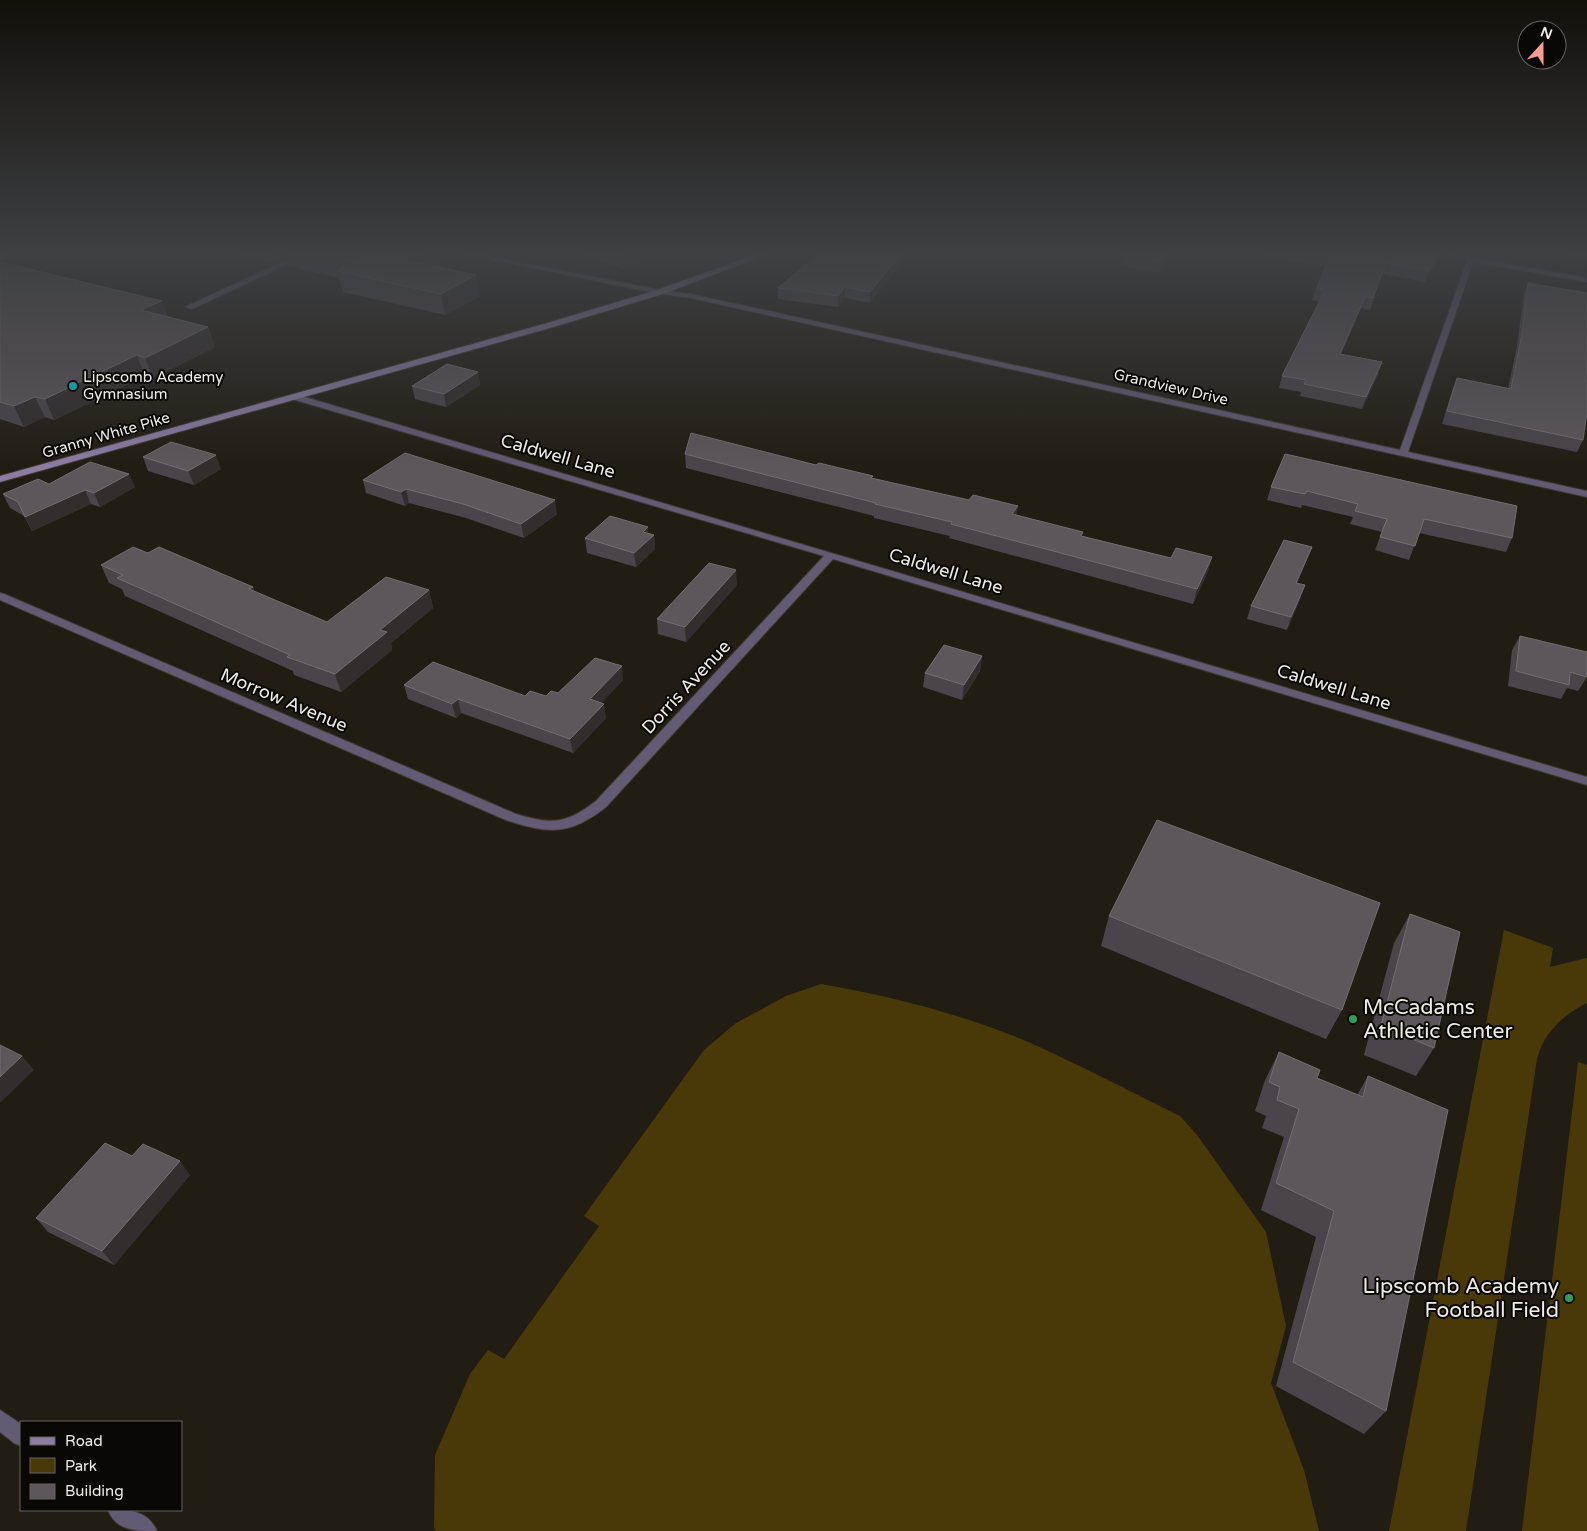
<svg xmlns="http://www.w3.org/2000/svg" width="1587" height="1531" font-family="'Varela Round',sans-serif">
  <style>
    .green { fill: #4a3908 }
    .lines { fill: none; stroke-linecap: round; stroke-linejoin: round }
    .minor-casing { stroke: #3f3a30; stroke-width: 2 }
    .secondary-casing { stroke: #3f3a30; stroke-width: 2 }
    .minor { fill: #635a73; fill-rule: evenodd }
    .secondary { fill: #8b7ca4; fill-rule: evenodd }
    .wall { fill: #4b444b }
    .shaded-wall { fill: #332d2d }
    .building { fill: #5d565b; stroke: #746d71 }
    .culture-dot { fill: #0f9aa8; stroke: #090805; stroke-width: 2 }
    .leisure-dot { fill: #2e9e5b; stroke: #090805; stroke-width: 2 }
    .labels { text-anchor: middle; stroke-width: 4; stroke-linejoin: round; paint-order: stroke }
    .far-poi-label { font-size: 15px; fill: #efece5; stroke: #090805; text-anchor: start }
    .far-street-label { font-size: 15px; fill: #efece5; stroke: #090805 }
    .street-label { font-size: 18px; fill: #efece5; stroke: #090805 }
    .near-poi-label { font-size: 21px; fill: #efece5; stroke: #090805; text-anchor: start }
  </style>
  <rect width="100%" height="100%" fill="#221d13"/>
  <!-- green -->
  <g class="green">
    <path d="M1504,930L1553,948L1550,967L1587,958V1003C1563,1015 1544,1032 1537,1059L1466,1531H1389Z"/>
    <path d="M821,984C891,996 961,1014 1026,1041C1078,1064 1129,1091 1180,1116L1197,1135L1266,1232L1286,1326L1271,1383L1304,1470L1319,1531H436L434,1528L435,1455L470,1374L488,1350L504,1359L599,1226L584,1216L704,1050L736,1023L786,996Z"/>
    <polygon points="1578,1062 1587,1065 1587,1531 1522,1531"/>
  </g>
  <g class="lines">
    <defs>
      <g id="minor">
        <polygon points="10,254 9,255 0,259 0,255"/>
        <polygon points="300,254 309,254 192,309 185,307"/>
        <polygon points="464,254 478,254 660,290 691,294 1400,450 1467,261 1438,254 1471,257 1587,278 1587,282 1473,262 1408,452 1587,491 1587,497 691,298 660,294"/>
        <path d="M292,395H298L1587,777V785L833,559L606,807C569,836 549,834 506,820L0,600V593L4,594L516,814C552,825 566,824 596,801L824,556L292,399Z"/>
        <polygon points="0,1410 21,1424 21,1446 14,1443 0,1432"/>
        <path d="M108,1510C128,1510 147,1509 157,1531C136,1531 116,1531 108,1510Z"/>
      </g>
      <polygon id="secondary" points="758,254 768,254 663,294 550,328 0,482 0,476 544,324 657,290"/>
    </defs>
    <!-- minor casing -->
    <use href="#minor" class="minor-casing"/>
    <!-- secondary casing -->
    <use href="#secondary" class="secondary-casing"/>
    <!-- minor -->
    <use href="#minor" class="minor"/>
    <!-- secondary -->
    <use href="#secondary" class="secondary"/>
  </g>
  <!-- wall -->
  <g class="wall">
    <polygon points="235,254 439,254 441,265 438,267 480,296 445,315 343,292 339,278 288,266 285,259 275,263"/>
    <polygon points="581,254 661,254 625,269"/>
    <polygon points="828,254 909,254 870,303 845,298 838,307 778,299 778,288"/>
    <polygon points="1174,254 1159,273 1120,266 1122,255"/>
    <polygon points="1260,254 1441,254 1425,282 1382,274 1370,310 1361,308 1341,354 1378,374 1362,409 1300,396 1301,392 1279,388 1282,376 1320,301 1312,300 1316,289 1325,267"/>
    <polygon points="1558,254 1587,254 1587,259"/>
    <polygon points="0,262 168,317 208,327 215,347 153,378 145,376 54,420 45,417 24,427 0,419"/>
    <polygon points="1528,283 1586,380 1583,440 1577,452 1442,424 1452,391 1457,378 1508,389 1517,346 1524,294"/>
    <polygon points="478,372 480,385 446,407 415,399 412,386"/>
    <polygon points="685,454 816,465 873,476 872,478 1016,515 1082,536 1171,558 1212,557 1208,571 1193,604 949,538 950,536 874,518 874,516 686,468"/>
    <polygon points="1285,454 1512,538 1506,552 1419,533 1409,560 1375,550 1382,532 1350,524 1353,517 1302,505 1301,508 1267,500 1271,487"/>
    <polygon points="143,457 221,469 194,485 148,471"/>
    <polygon points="363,480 557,514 524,538 466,518 409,503 405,506 366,493"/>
    <polygon points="49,484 135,487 100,507 91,504 32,531 24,516 10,508 3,494"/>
    <polygon points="649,533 654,535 655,549 636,567 587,553 585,538"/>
    <polygon points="1312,547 1297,583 1301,597 1287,630 1247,619 1251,606"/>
    <polygon points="148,553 253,587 254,592 327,622 429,590 433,608 391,643 392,650 341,692 294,675 293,671 125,596 122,589 109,583 101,565"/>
    <polygon points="737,585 686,642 658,634 657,619"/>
    <polygon points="1520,636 1587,677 1578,691 1567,688 1561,699 1508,686 1512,650"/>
    <polygon points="982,656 980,671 962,700 923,687 925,673"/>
    <polygon points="623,680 601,703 606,718 573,753 461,713 456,718 408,699 404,685 525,696 546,696 558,693"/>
    <polygon points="1410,914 1434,1048 1416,1076 1364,1055 1394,943"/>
    <polygon points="1109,916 1342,1010 1326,1039 1101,946"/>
    <polygon points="1279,1052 1317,1078 1357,1095 1368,1076 1386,1411 1364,1434 1276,1386 1316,1237 1261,1210 1284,1137 1262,1128 1266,1116 1255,1111 1265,1080"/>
    <polygon points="132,1156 190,1175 114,1265 48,1232 36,1218"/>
  </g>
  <!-- shaded-wall -->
  <g class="shaded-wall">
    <polygon points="273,254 284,254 285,259 275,263"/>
    <polygon points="419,254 439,254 441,265 411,281 406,260"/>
    <polygon points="624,254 661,254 625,269"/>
    <polygon points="901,254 909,254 870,303 870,292"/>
    <polygon points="1168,254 1174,254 1159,273 1161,262"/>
    <polygon points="1439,254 1441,254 1440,256 1425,282 1429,271"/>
    <polygon points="476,275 480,296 445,315 441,294"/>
    <polygon points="845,287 845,298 838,307 838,296"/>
    <polygon points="1365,297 1361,308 1336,366 1340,354"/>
    <polygon points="162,301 169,320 141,310"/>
    <polygon points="208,327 215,347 153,378 145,358"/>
    <polygon points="137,355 145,376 54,420 45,399"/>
    <polygon points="1382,362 1378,374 1362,409 1366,397"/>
    <polygon points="478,372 480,385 446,407 444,394"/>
    <polygon points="35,397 45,417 24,427 14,406"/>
    <polygon points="216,455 221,469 194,485 188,471"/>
    <polygon points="129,474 135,487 100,507 94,493"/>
    <polygon points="406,489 409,503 405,506 401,492"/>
    <polygon points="85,490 91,504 32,531 25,517"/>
    <polygon points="555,500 557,514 524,538 521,524"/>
    <polygon points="1018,506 1016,520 1012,514"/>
    <polygon points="648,527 649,539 654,535 655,549 636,567 634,553 643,532"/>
    <polygon points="1312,547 1292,595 1296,583"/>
    <polygon points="1212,557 1208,571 1193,604 1197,589"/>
    <polygon points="736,570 737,585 686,642 685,627"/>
    <polygon points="1305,585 1301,597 1287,630 1291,617"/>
    <polygon points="253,587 259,605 249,589"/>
    <polygon points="429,590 433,608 391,643 392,650 341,692 335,674 380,630"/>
    <polygon points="982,656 980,671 962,700 964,685"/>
    <polygon points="622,666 623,680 592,713 590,699"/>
    <polygon points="458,699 461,713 456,718 452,704"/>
    <polygon points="604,704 606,718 573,753 570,739"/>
    <polygon points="22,1056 34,1070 0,1103 0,1077"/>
    <polygon points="180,1161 190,1175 114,1265 102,1251"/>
  </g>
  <!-- building -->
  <g class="building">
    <polygon points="318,254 419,254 406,260 476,275 441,294 337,271 356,262"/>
    <polygon points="818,254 826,256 828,254 901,254 870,292 845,287 838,296 778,288"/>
    <polygon points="1124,254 1168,254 1161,262 1122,255"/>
    <polygon points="1315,254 1439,254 1429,271 1386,263 1373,298 1365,297 1340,354 1382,362 1366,397 1304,384 1306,380 1282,376 1325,290 1316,289 1330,257"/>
    <polygon points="0,262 162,301 141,310 208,327 145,358 137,355 45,399 35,397 14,406 0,402"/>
    <polygon points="1528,283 1587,293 1587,357 1586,380 1587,380 1587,412 1583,440 1447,411 1457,378 1511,389 1522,334"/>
    <polygon points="447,364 478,372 444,394 412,386"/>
    <polygon points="691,433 816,465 819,463 873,476 871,478 969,500 973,495 1018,506 1012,514 1083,532 1081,536 1171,558 1176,548 1212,557 1197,589 951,524 952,522 875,504 876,503 685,454"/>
    <polygon points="171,442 216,455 188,471 143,457"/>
    <polygon points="405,453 555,500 521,524 463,504 406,489 401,492 363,480"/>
    <polygon points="1285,454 1517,506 1512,538 1424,519 1415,546 1380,537 1387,519 1355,511 1358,504 1307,491 1305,494 1271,487"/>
    <polygon points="90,462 129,474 94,493 85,490 25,517 18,502 3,494 38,479 49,484"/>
    <polygon points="610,516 648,527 643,532 654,535 634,553 585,538"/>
    <polygon points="1284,540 1312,547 1296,583 1305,585 1291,617 1251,606"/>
    <polygon points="133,547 148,553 159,547 253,587 249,589 327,622 386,577 429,590 380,630 387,632 335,674 287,657 290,655 117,578 123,575 101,565"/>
    <polygon points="709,563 736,570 685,627 657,619"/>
    <polygon points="1520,636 1587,652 1587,677 1570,672 1569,685 1516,671"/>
    <polygon points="944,645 982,656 964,685 925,673"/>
    <polygon points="595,658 622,666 590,699 604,704 570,739 458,699 452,704 404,685 433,662 525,696 530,691 546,696 551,691 558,693"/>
    <polygon points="1157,820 1380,903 1342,1010 1109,916"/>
    <polygon points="1410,914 1460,932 1434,1048 1381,1026"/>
    <polygon points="0,1045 22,1056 0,1077"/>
    <polygon points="1279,1052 1320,1070 1317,1078 1363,1097 1368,1076 1448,1110 1386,1411 1293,1362 1334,1211 1276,1183 1299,1109 1277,1100 1280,1087 1269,1082"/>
    <polygon points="105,1143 132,1156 143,1144 180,1161 102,1251 36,1218"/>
  </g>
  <!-- sky -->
  <linearGradient id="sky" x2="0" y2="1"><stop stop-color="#13100a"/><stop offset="0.54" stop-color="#3e4044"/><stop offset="1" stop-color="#3e4044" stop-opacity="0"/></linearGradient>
  <rect width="1587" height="468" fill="url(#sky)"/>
  <!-- markers -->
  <circle class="culture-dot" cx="73" cy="386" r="5"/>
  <g class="leisure-dot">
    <circle cx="1353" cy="1019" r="5"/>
    <circle cx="1569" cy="1298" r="5"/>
  </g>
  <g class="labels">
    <!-- far-poi labels -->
    <g class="far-poi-label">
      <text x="83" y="382">Lipscomb Academy<tspan x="83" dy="17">Gymnasium</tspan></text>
    </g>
    <!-- far-street labels -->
    <g class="far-street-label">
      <text transform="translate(1171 387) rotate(13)" y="5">Grandview Drive</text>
      <text transform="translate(106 435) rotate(-16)" y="5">Granny White Pike</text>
    </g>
    <!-- street labels -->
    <g class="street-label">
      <text transform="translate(558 456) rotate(16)" y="6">Caldwell Lane</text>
      <text transform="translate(946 571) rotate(17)" y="6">Caldwell Lane</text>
      <text transform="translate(686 687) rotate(-47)" y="6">Dorris Avenue</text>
      <text transform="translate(1334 687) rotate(17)" y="6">Caldwell Lane</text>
      <text transform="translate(284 700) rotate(23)" y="6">Morrow Avenue</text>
    </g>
    <!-- near-poi labels -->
    <g class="near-poi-label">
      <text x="1363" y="1014">McCadams<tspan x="1363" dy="24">Athletic Center</tspan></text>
      <text x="1559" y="1293" text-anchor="end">Lipscomb Academy<tspan x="1559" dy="24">Football Field</tspan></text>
    </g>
  </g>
  <!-- legend -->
  <rect x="20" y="1421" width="162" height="90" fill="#090805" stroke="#65635f"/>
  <rect x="30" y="1437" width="25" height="8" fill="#8b7ca4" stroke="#65635f"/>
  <text x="65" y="1446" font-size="15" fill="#efece5">Road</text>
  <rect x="30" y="1458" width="25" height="15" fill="#4a3908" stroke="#65635f"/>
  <text x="65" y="1471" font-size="15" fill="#efece5">Park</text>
  <rect x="30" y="1484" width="25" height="15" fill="#5d565b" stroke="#65635f"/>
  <text x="65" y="1496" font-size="15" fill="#efece5">Building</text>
  <!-- north arrow -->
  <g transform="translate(1542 45) rotate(21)"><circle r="24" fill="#090805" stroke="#65635f"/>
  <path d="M0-4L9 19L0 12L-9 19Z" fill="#f59d8e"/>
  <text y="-8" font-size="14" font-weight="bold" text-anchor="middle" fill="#efece5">N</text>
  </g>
</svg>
